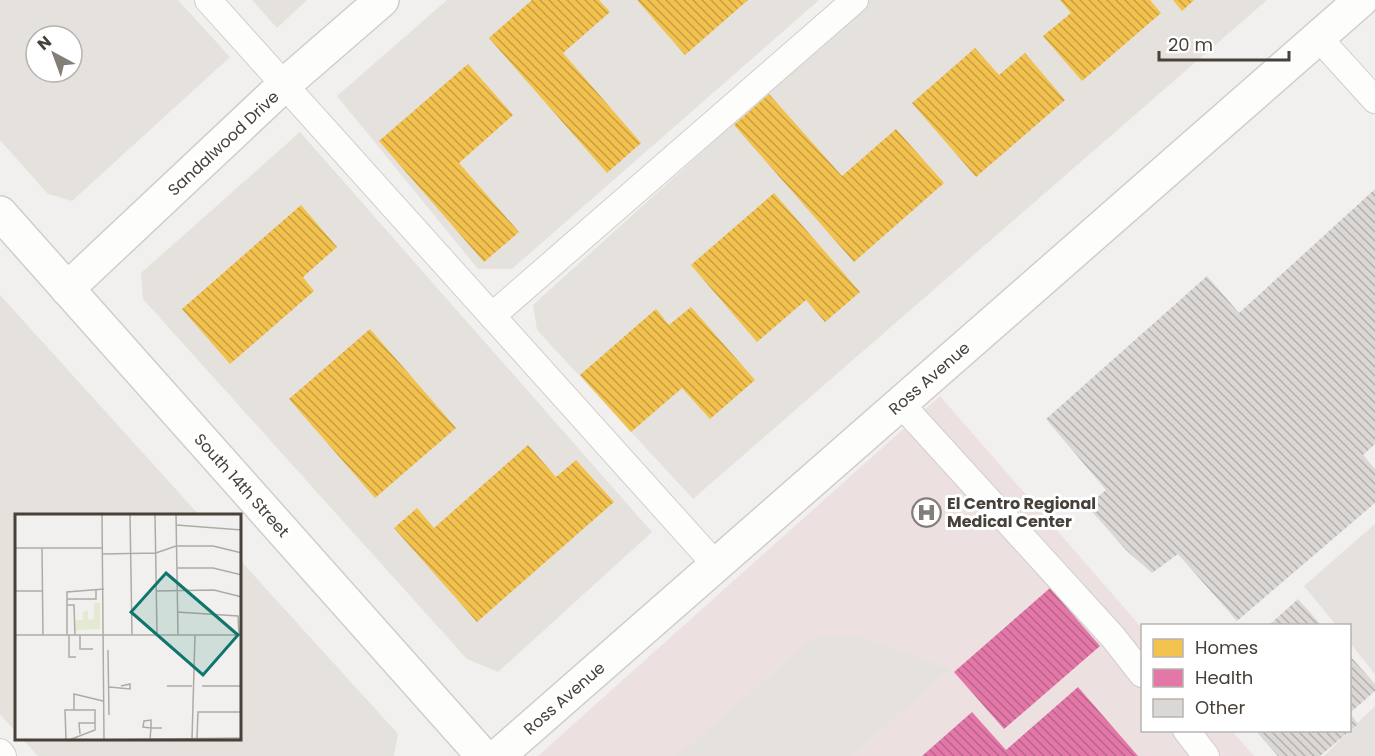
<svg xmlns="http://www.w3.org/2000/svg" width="1375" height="756" font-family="Poppins,sans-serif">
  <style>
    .residential { fill: #e5e1dc; fill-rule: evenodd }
    .medical { fill: #ece1e0 }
    .parking { fill: #e4e1df }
    .homes { fill: url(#homes-back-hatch) }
    .health { fill: url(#health-back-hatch) }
    .building { fill: url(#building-back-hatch) }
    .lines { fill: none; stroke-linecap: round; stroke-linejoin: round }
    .service-casing { stroke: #d0cecb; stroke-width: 28 }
    .minor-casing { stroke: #d0cecb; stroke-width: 36 }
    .tertiary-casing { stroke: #d0cecb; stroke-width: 36 }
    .service { stroke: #fdfdfc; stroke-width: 26 }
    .minor { stroke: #fdfdfc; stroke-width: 33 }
    .tertiary { stroke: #fdfdfc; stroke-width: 33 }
    .labels { text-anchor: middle; stroke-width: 6; stroke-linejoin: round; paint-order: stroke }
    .street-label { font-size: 16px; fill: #48413a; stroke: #fff }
    .poi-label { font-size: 16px; font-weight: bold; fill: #48413a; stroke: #fff; text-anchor: start }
    .inset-road { fill: none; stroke: #aeaaa6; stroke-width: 1.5 }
    .view { fill: #0f766e; fill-opacity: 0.15; stroke: #0f766e; stroke-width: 3 }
    .inset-edge { fill: none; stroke: #48413a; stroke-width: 3 }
  </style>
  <defs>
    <pattern id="homes-back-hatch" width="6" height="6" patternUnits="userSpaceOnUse" patternTransform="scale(1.5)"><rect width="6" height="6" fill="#f2c14e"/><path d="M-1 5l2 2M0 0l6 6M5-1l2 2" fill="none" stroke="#c69e42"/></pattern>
    <pattern id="health-back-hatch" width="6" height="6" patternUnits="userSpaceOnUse" patternTransform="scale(1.5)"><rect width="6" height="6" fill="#e377a8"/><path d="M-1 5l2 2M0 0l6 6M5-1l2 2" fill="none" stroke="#ba638a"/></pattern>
    <pattern id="building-back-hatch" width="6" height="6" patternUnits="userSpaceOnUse" patternTransform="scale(1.5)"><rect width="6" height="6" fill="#dad7d5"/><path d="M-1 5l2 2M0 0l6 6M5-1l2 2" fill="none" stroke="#b3b0ae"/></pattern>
  </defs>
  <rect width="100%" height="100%" fill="#f2f0ee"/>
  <!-- residential -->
  <g class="residential">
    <path d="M0,0H178L230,57L72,201L48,194L0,140ZM36,36H72V72H36Z"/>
    <polygon points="252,0 307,0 277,28"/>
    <polygon points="447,0 819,0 512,269 478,269 337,96"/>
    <polygon points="870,0 1267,0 693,499 537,330 533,305"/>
    <polygon points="300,132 652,532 498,672 467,659 143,299 141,273"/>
    <polygon points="0,295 200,516 16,516 16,732 0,714"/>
    <polygon points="240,560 398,734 394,756 38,756 23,740 240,740"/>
  </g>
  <!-- medical -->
  <polygon class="medical" points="940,396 1142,628 1142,730 1232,731 1254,756 538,756"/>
  <!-- parking -->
  <g class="parking">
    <polygon points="1375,524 1375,674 1350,643 1350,626 1336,625 1304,586"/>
    <polygon points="816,636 856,636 950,669 851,756 677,756"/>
    <polygon points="1375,706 1375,756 1324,756"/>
  </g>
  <!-- homes -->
  <g class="homes">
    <polygon points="532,0 599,0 610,12 563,53 641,143 607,173 489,38"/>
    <polygon points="637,0 748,0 685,55"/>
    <polygon points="1060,0 1150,0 1161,13 1082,81 1043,36 1071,13"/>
    <polygon points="1173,0 1194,0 1182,11"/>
    <polygon points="975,48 999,75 1025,53 1065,100 976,177 912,103"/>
    <polygon points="468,64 513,115 459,163 519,232 484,262 379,141"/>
    <polygon points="769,94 842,176 896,129 944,183 854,262 734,125"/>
    <polygon points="774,193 860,292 825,322 806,300 757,342 691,265"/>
    <polygon points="301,205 337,247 303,277 314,291 230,364 182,309"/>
    <polygon points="691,307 755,380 710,419 682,388 631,432 580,375 656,309 669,325"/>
    <polygon points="370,329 456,428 375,498 289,399"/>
    <polygon points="528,445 556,477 576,460 614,502 477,622 394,528 417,508 434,528"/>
  </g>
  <!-- health -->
  <g class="health">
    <polygon points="1050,588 1100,646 1004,729 954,672"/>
    <polygon points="1078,687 1138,756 922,756 972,712 1006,750"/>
  </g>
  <!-- building -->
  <g class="building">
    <polygon points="1375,189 1375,444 1363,455 1375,469 1375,503 1237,621 1178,554 1152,573 1126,550 1087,506 1106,490 1046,419 1207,276 1239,313"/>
    <polygon points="1298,599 1322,626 1268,626"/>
    <polygon points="1350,656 1375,684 1375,691 1350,713 1358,724 1320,756 1278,756 1255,730 1350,730"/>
  </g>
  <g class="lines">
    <defs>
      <g id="service">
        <polyline points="208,0 716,565"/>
        <polyline points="1318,37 1375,100"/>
        <polyline points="492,316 855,0"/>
        <polyline points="900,403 1113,637 1142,674"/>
        <polyline points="1186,730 1206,756"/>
        <polyline points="0,752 3,756"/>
      </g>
      <g id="minor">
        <polyline points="0,213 483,756"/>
        <polyline points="67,289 284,85 382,0"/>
      </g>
      <polyline id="tertiary" points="498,756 1361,0"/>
    </defs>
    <!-- service casing -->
    <use href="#service" class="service-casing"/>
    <!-- minor casing -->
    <use href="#minor" class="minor-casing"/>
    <!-- tertiary casing -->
    <use href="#tertiary" class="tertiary-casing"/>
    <!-- service -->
    <use href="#service" class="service"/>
    <!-- minor -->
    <use href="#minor" class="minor"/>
    <!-- tertiary -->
    <use href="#tertiary" class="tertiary"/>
  </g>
  <!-- icons -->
  <defs>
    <symbol id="hospital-ring" viewBox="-11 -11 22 22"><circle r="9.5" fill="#fff" stroke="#847e79" stroke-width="1.5"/><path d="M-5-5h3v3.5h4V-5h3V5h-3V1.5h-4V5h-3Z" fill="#847e79"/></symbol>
  </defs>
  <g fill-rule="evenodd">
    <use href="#hospital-ring" x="910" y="496" width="33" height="33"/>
  </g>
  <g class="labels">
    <!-- street labels -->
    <g class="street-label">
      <text transform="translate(223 143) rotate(-43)" y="6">Sandalwood Drive</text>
      <text transform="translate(929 378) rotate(-41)" y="6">Ross Avenue</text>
      <text transform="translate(242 485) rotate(48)" y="6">South 14th Street</text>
      <text transform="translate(564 698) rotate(-41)" y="6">Ross Avenue</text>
    </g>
    <!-- poi labels -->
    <g class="poi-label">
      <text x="947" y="509">El Centro Regional<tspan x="947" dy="18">Medical Center</tspan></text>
    </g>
  </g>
  <!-- overview -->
  <g transform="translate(15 514)">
    <rect width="226" height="226" fill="#f2f0ee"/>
    <path d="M79,89H85V115L61,116V106H68V98L73,97V106L79,105Z" fill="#e3ead0"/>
    <path class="inset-road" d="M87,0L89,226M115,0L117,121M140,0L142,121M161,0L163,121M161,11L227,16M0,34H87M27,34L28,121M88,40L141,39L161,32H198L227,39M162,54H198L227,61M0,77H27M141,77L199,76L227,83M52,85H81V75M52,91H59L60,121M162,98L223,102L224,121M0,121H227M52,121V78L89,75M54,121V143H61M65,121V135H78M93,136L94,201M152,172H177M187,172H227M94,173L115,175V170L106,172M59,196V180L88,187M136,206V214L128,213L129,207ZM65,220L64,209H80M182,224L183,198H227M135,225L136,214H147M177,225L180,121M51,226L50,196H80V216L54,226M74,226L227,224"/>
    <path class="view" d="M151,59L223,121L188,161L116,98Z"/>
    <rect width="226" height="226" class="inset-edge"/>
  </g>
  <!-- legend -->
  <rect x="1141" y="624" width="210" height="108" fill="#ffffff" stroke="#b6b3b0" stroke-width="1.5"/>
  <rect x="1153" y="639" width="30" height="18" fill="#f2c14e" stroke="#b6b3b0" stroke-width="1.5"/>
  <text x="1195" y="654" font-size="18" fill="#48413a">Homes</text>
  <rect x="1153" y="669" width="30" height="18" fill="#e377a8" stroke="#b6b3b0" stroke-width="1.5"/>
  <text x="1195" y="684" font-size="18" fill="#48413a">Health</text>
  <rect x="1153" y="699" width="30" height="18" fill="#dad7d5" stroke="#b6b3b0" stroke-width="1.5"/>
  <text x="1195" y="714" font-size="18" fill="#48413a">Other</text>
  <!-- north arrow -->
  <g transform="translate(54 54) rotate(319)"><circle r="28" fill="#ffffff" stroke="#b6b3b0" stroke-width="1.5"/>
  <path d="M0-4.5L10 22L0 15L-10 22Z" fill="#847e79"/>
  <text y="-9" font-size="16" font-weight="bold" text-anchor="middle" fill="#48413a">N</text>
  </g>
  <!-- scale -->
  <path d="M1159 51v9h130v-9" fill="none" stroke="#48413a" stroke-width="3"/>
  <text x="1168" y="51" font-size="18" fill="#48413a" stroke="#ffffff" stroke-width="4.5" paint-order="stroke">20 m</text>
</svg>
